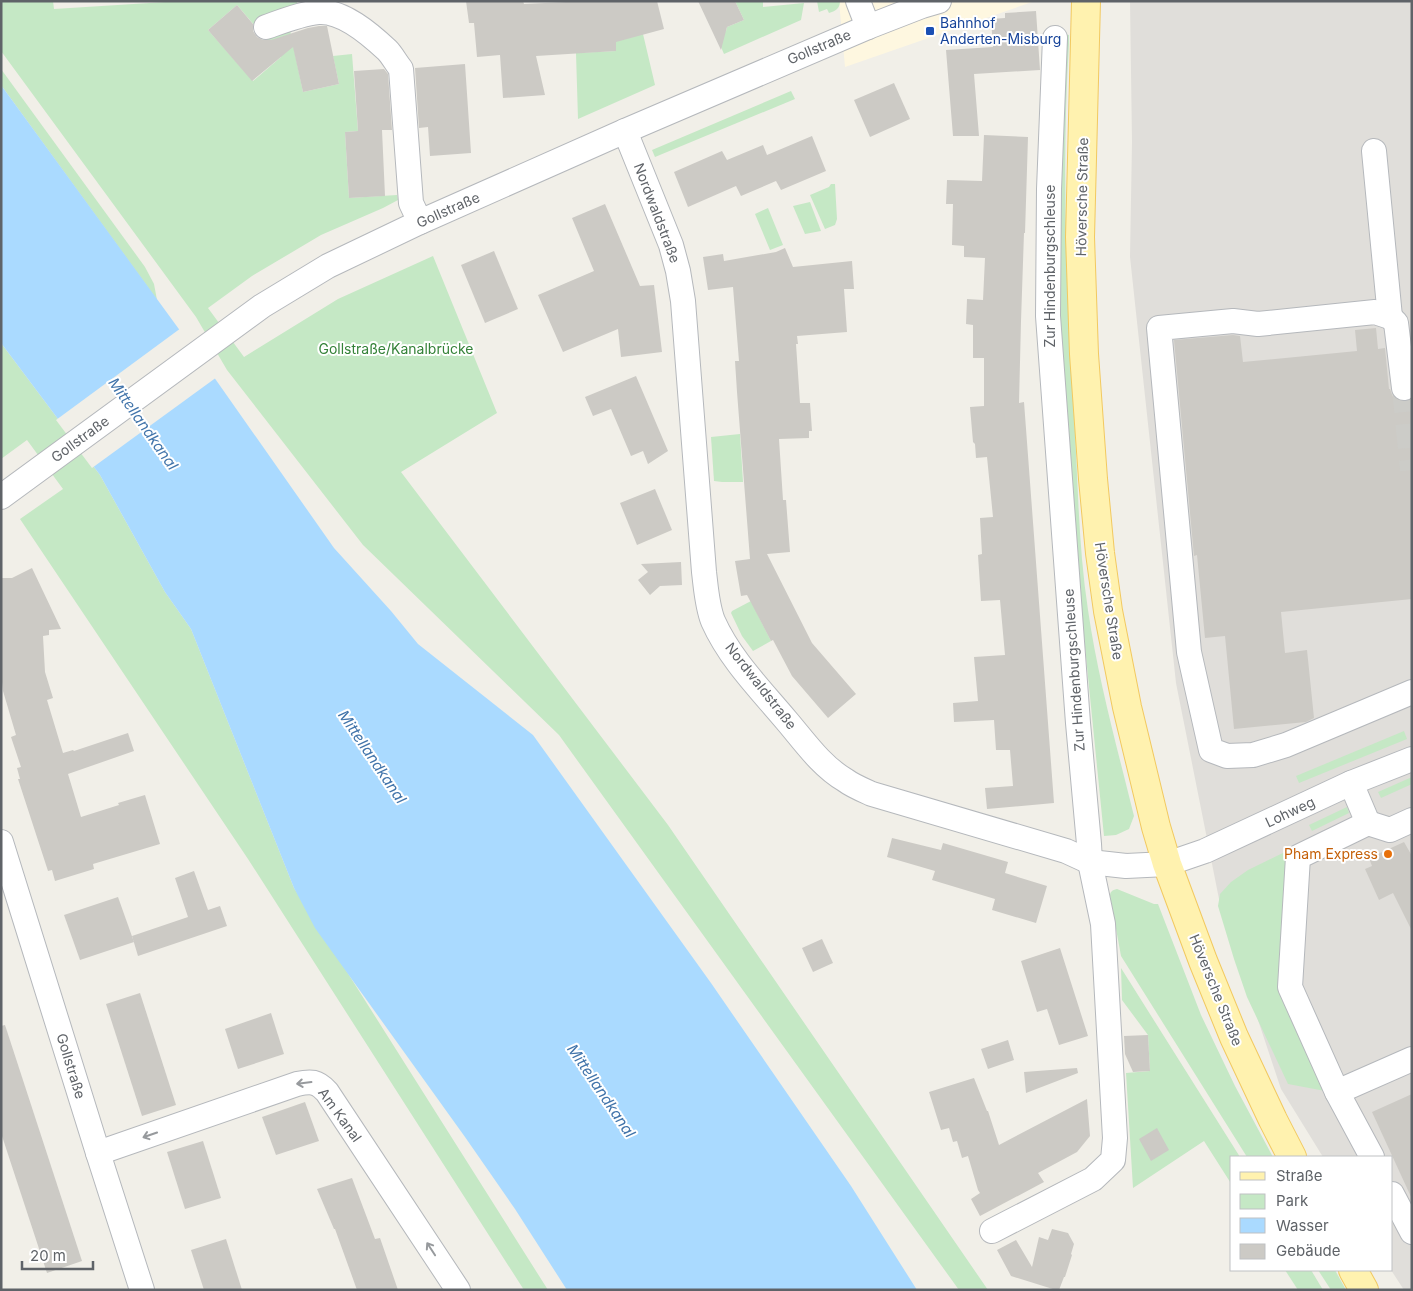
<svg xmlns="http://www.w3.org/2000/svg" width="1413" height="1291" font-family="Inter,sans-serif">
  <style>
    .commercial { fill: #fef7e0 }
    .industrial { fill: #e0deda }
    .green { fill: #c5e8c5 }
    .water { fill: #aadaff }
    .pier { fill: #f1efe8 }
    .building { fill: #cccac5 }
    .lines { fill: none; stroke-linecap: round; stroke-linejoin: round }
    .minor-tunnel { stroke: #ccccc8; stroke-width: 24; stroke-dasharray: 24 12; stroke-linecap: butt }
    .minor-casing { stroke: #b5b8bc; stroke-width: 26 }
    .major-casing { stroke: #f2c960; stroke-width: 30 }
    .minor { stroke: #fff; stroke-width: 24 }
    .major { stroke: #fff2af; stroke-width: 28 }
    .oneway { stroke: #979a9d }
    .transit-dot { fill: #1a4fb4; stroke: #fff; stroke-width: 2 }
    .food-dot { fill: #e8710a; stroke: #fff; stroke-width: 2 }
    .labels { text-anchor: middle; stroke-width: 4; stroke-linejoin: round; paint-order: stroke }
    .transit-label { font-size: 14px; fill: #164399; stroke: #fff; text-anchor: start }
    .street-label { font-size: 14px; fill: #5f6368; stroke: #fff }
    .park-label { font-size: 14px; fill: #348238; stroke: #fff }
    .food-label { font-size: 14px; fill: #c56008; stroke: #fff; text-anchor: end }
    .water-label { font-size: 15px; font-style: italic; fill: #4174aa; stroke: #fff }
  </style>
  <rect width="100%" height="100%" fill="#f1efe8"/>
  <!-- commercial -->
  <polygon class="commercial" points="839,1 1035,1 845,67"/>
  <!-- industrial -->
  <polygon class="industrial" points="1130,1 1412,1 1412,1290 1404,1290 1391,1270 1392,1157 1323,1157 1281,1089 1221,909 1176,683 1130,257 1132,142"/>
  <!-- green -->
  <g class="green">
    <polygon points="1,1 53,1 54,9 181,1 297,1 297,10 255,26 237,5 208,30 253,81 281,57 266,39 290,30 303,92 339,84 333,56 352,54 358,131 345,132 349,198 397,195 398,200 383,208 321,235 252,276 208,308 244,357 338,299 433,256 497,413 401,472 668,825 988,1290 959,1290 559,735 363,545 227,370 196,317 1,51"/>
    <polygon points="614,1 643,34 655,85 578,119 576,53 616,51"/>
    <polygon points="735,1 763,1 763,7 804,3 801,20 724,54 715,33 718,35 726,31 727,27 744,20"/>
    <path d="M817,1H840C840,9 835,11 829,13L827,9L819,12Z"/>
    <path d="M1064,34L1069,35V44C1061,172 1067,302 1075,431C1078,490 1079,551 1088,610C1098,679 1117,747 1134,816L1129,829L1116,835L1104,836L1081,607L1057,273Z"/>
    <polygon points="1,69 145,267 154,284 157,300 1,85"/>
    <polygon points="791,91 795,99 655,157 652,150"/>
    <polygon points="831,184 835,184 837,219 835,225 825,229 810,195 829,187"/>
    <polygon points="810,202 821,231 805,234 793,206"/>
    <polygon points="768,208 783,245 770,250 755,214"/>
    <polygon points="1,343 100,475 165,592 191,629 294,888 548,1290 524,1290 248,859 20,519 63,489 27,440 1,459"/>
    <polygon points="740,434 743,482 722,482 714,481 711,437"/>
    <polygon points="751,601 771,641 753,651 742,636 731,613 732,611"/>
    <polygon points="1404,731 1407,739 1299,783 1296,776"/>
    <polygon points="1412,777 1412,784 1381,798 1378,792"/>
    <polygon points="1347,807 1349,813 1312,831 1309,825"/>
    <polygon points="1289,850 1291,852 1283,993 1325,1091 1288,1084 1247,997 1234,959 1218,906 1220,894 1231,882 1248,870"/>
    <path d="M1117,889L1154,904H1158L1201,1015L1235,1086L1273,1157H1247L1121,956L1110,896C1110,892 1112,890 1117,889Z"/>
    <polygon points="1121,968 1240,1157 1232,1157 1232,1185 1204,1141 1133,1188 1126,1073 1150,1071 1148,1035 1122,1000"/>
    <polygon points="1285,1270 1311,1270 1323,1290 1298,1290"/>
    <polygon points="1318,1270 1335,1270 1346,1290 1331,1290"/>
  </g>
  <!-- water -->
  <polygon class="water" points="1,85 216,380 334,548 391,611 418,644 533,735 711,983 851,1186 917,1290 567,1290 515,1209 465,1137 315,928 294,888 191,629 165,592 100,475 1,343"/>
  <!-- pier -->
  <polygon class="pier" points="181,328 217,377 92,468 56,420"/>
  <!-- building -->
  <g class="building">
    <polygon points="466,1 523,1 524,4 587,1 657,1 664,29 616,42 616,51 536,56 545,95 503,98 500,55 477,57 474,23 469,23"/>
    <polygon points="698,1 735,1 744,20 727,27 721,50"/>
    <polygon points="237,5 253,24 253,31 257,37 263,40 271,40 308,28 319,26 327,26 339,84 303,92 293,47 252,81 208,30"/>
    <polygon points="1036,11 1040,70 974,74 979,136 953,136 946,50 993,47 991,19 1005,18 1005,13"/>
    <polygon points="465,64 471,153 430,156 428,127 419,128 415,68"/>
    <polygon points="384,69 388,74 392,130 382,130 385,196 349,198 345,132 358,131 354,71"/>
    <polygon points="894,83 910,119 870,137 854,100"/>
    <polygon points="984,135 1028,137 1025,233 1024,233 1021,321 1019,403 1024,402 1054,803 987,809 985,788 1013,786 1010,750 996,750 994,720 954,722 953,703 978,701 974,657 1005,655 1000,600 981,601 978,555 982,554 980,518 993,517 987,457 976,458 975,444 973,442 970,407 984,406 984,358 973,358 973,325 966,324 967,299 983,300 985,258 964,257 964,246 952,245 953,204 946,204 947,180 982,181"/>
    <polygon points="812,136 826,171 781,190 776,181 741,196 736,186 688,207 674,172 722,151 727,160 763,145 767,155"/>
    <polygon points="605,204 640,286 654,285 662,352 621,357 618,329 563,352 538,295 594,271 572,218"/>
    <polygon points="785,248 793,267 852,261 854,289 844,289 847,332 797,336 798,344 796,344 800,403 810,403 812,431 809,431 809,438 779,439 783,500 786,500 790,552 767,554 812,643 856,694 828,718 792,676 773,640 771,641 747,595 741,596 735,561 750,559 737,392 735,361 739,361 733,287 708,290 703,257 723,254 724,261 776,252"/>
    <polygon points="494,251 518,309 485,323 461,265"/>
    <polygon points="1376,328 1378,349 1385,348 1389,389 1390,389 1393,397 1398,400 1405,402 1412,399 1412,599 1281,612 1285,653 1307,650 1314,718 1306,722 1234,729 1225,636 1205,638 1197,555 1194,556 1174,340 1233,335 1240,336 1243,362 1357,351 1355,330"/>
    <polygon points="636,376 668,451 648,464 643,451 631,456 611,409 593,416 585,397"/>
    <polygon points="655,489 672,530 637,545 620,503"/>
    <polygon points="681,562 682,585 660,586 650,595 638,580 648,572 641,564"/>
    <polygon points="32,568 61,629 49,630 49,635 43,636 45,672 53,698 47,700 63,753 73,750 74,751 128,733 134,751 68,774 81,817 119,805 118,803 145,795 160,844 93,864 94,869 55,881 52,870 48,871 18,779 20,779 17,768 21,767 11,737 16,735 3,691 2,682 1,578 12,578"/>
    <polygon points="892,838 941,850 943,843 1008,862 1005,873 1047,886 1036,923 992,910 995,899 932,880 935,871 887,857"/>
    <polygon points="1404,842 1412,856 1412,931 1393,893 1379,900 1365,869 1372,866 1369,858"/>
    <polygon points="194,871 208,910 220,906 227,926 138,956 132,936 188,917 175,878"/>
    <polygon points="118,897 134,942 80,960 64,915"/>
    <polygon points="822,939 833,963 813,972 802,948"/>
    <polygon points="1060,948 1088,1036 1059,1045 1047,1009 1037,1012 1021,961"/>
    <polygon points="140,993 176,1105 142,1116 106,1004"/>
    <polygon points="271,1013 284,1054 238,1069 225,1029"/>
    <polygon points="5,1025 82,1261 47,1273 1,1133 1,1026"/>
    <polygon points="1148,1035 1150,1071 1133,1072 1125,1054 1124,1036"/>
    <polygon points="1008,1040 1014,1060 988,1069 981,1049"/>
    <polygon points="1077,1068 1078,1073 1026,1093 1024,1072"/>
    <polygon points="974,1078 987,1111 988,1111 999,1145 1087,1099 1090,1136 1077,1152 1038,1173 1044,1182 980,1216 971,1199 980,1193 978,1190 968,1156 962,1158 957,1141 953,1142 949,1128 941,1130 929,1092"/>
    <polygon points="1412,1094 1412,1199 1372,1112"/>
    <polygon points="305,1102 319,1141 276,1155 262,1117"/>
    <polygon points="1157,1128 1169,1150 1151,1161 1139,1139"/>
    <polygon points="203,1141 221,1198 185,1209 167,1152"/>
    <polygon points="352,1178 375,1239 380,1238 398,1290 357,1290 335,1229 334,1229 317,1189"/>
    <polygon points="1052,1229 1068,1233 1074,1244 1071,1254 1072,1255 1065,1277 1064,1277 1059,1290 1056,1290 1011,1276 997,1250 1016,1240 1032,1267 1039,1237 1048,1240"/>
    <polygon points="226,1239 242,1290 204,1290 191,1250"/>
  </g>
  <g class="lines">
    <!-- minor-tunnel -->
    <polyline class="minor-tunnel" points="1404,388 1412,470"/>
    <defs>
      <g id="minor">
        <polyline points="858,1 868,27"/>
        <path d="M266,27C283,21 300,14 318,12C342,10 370,34 387,50C392,55 396,63 401,69L411,203L420,222"/>
        <path d="M625,131L671,245L678,271L683,301L704,572C706,588 707,606 713,621C730,659 760,689 786,720C804,741 821,766 845,780C853,786 863,790 872,794L1066,851L1090,862L1126,866L1167,864L1205,851L1351,783L1412,759"/>
        <polyline points="1374,151 1390,317"/>
        <polyline points="1404,388 1396,323 1390,317 1375,312 1258,324 1233,321 1159,328 1189,652 1211,750 1227,756 1253,755 1286,745 1412,692"/>
        <polyline points="1,497 262,306 328,266 420,222 625,131 868,27 922,6 939,1"/>
        <polyline points="1351,783 1368,823"/>
        <polyline points="1,842 98,1153 142,1290"/>
        <polyline points="1337,1092 1412,1059"/>
        <path d="M98,1153L297,1084C311,1081 317,1081 327,1092L458,1290"/>
        <polyline points="1372,1157 1337,1092 1290,987 1298,857 1368,823 1390,830 1412,820"/>
        <polyline points="1392,1194 1412,1232"/>
        <polyline points="992,1231 1093,1179 1113,1160 1115,1138 1103,924 1090,862 1089,844 1078,723 1048,316 1049,189 1055,38"/>
      </g>
      <g id="major">
        <polyline points="1086,1 1080,237 1084,354 1093,479 1100,553 1108,611 1127,707 1156,827 1167,864 1203,961 1234,1037 1273,1120 1292,1157"/>
        <polyline points="1353,1270 1364,1290"/>
      </g>
    </defs>
    <!-- minor casing -->
    <use href="#minor" class="minor-casing"/>
    <!-- major casing -->
    <use href="#major" class="major-casing"/>
    <!-- minor -->
    <use href="#minor" class="minor"/>
    <!-- major -->
    <use href="#major" class="major"/>
  </g>
  <!-- one-way arrows -->
  <defs><path id="oneway-shaft" d="M-6 0H5M1.5-3L5.5 0L1.5 3" fill="none" stroke-width="1.6" stroke-linecap="round" stroke-linejoin="round" transform="scale(1.25)"/></defs>
  <g class="oneway">
    <use href="#oneway-shaft" transform="translate(304 1083) rotate(173)"/>
    <use href="#oneway-shaft" transform="translate(150 1135) rotate(161)"/>
    <use href="#oneway-shaft" transform="translate(431 1249) rotate(-123)"/>
  </g>
  <!-- markers -->
  <rect class="transit-dot" x="925" y="26" width="10" height="10" rx="2.5"/>
  <circle class="food-dot" cx="1388" cy="854" r="5"/>
  <g class="labels">
    <!-- transit labels -->
    <g class="transit-label">
      <text x="940" y="28">Bahnhof<tspan x="940" dy="16">Anderten-Misburg</tspan></text>
    </g>
    <!-- street labels -->
    <g class="street-label">
      <text transform="translate(819 47) rotate(-23)" y="5">Gollstraße</text>
      <text transform="translate(1082 197) rotate(-89)" y="5">Höversche Straße</text>
      <text transform="translate(448 210) rotate(-24)" y="5">Gollstraße</text>
      <text transform="translate(657 213) rotate(69)" y="5">Nordwaldstraße</text>
      <text transform="translate(1050 266) rotate(-90)" y="5">Zur Hindenburgschleuse</text>
      <text transform="translate(80 439) rotate(-36)" y="5">Gollstraße</text>
      <text transform="translate(1109 601) rotate(81)" y="5">Höversche Straße</text>
      <text transform="translate(1074 670) rotate(-94)" y="5">Zur Hindenburgschleuse</text>
      <text transform="translate(761 686) rotate(52)" y="5">Nordwaldstraße</text>
      <text transform="translate(1290 812) rotate(-25)" y="5">Lohweg</text>
      <text transform="translate(1216 990) rotate(68)" y="5">Höversche Straße</text>
      <text transform="translate(71 1066) rotate(73)" y="5">Gollstraße</text>
      <text transform="translate(340 1115) rotate(54)" y="5">Am Kanal</text>
    </g>
    <!-- park labels -->
    <g class="park-label">
      <text x="396" y="354">Gollstraße/Kanalbrücke</text>
    </g>
    <!-- food labels -->
    <g class="food-label">
      <text x="1378" y="859">Pham Express</text>
    </g>
    <!-- water labels -->
    <g class="water-label">
      <text transform="translate(143 424) rotate(55)" y="5">Mittellandkanal</text>
      <text transform="translate(372 757) rotate(56)" y="5">Mittellandkanal</text>
      <text transform="translate(601 1091) rotate(56)" y="5">Mittellandkanal</text>
    </g>
  </g>
  <!-- border -->
  <rect width="1413" height="1291" fill="none" stroke="#5f6368" stroke-width="5"/>
  <!-- legend -->
  <rect x="1230" y="1156" width="162" height="115" fill="#ffffff" stroke="#bfc1c3"/>
  <rect x="1240" y="1172" width="25" height="8" fill="#fff2af" stroke="#bfc1c3"/>
  <text x="1276" y="1181" font-size="15" fill="#5f6368">Straße</text>
  <rect x="1240" y="1194" width="25" height="15" fill="#c5e8c5" stroke="#bfc1c3"/>
  <text x="1276" y="1206" font-size="15" fill="#5f6368">Park</text>
  <rect x="1240" y="1218" width="25" height="15" fill="#aadaff" stroke="#bfc1c3"/>
  <text x="1276" y="1231" font-size="15" fill="#5f6368">Wasser</text>
  <rect x="1240" y="1244" width="25" height="15" fill="#cccac5" stroke="#bfc1c3"/>
  <text x="1276" y="1256" font-size="15" fill="#5f6368">Gebäude</text>
  <!-- scale -->
  <path d="M22 1261v8h71v-8" fill="none" stroke="#5f6368" stroke-width="2.5"/>
  <text x="30" y="1261" font-size="15" fill="#5f6368" stroke="#ffffff" stroke-width="4" paint-order="stroke">20 m</text>
</svg>
